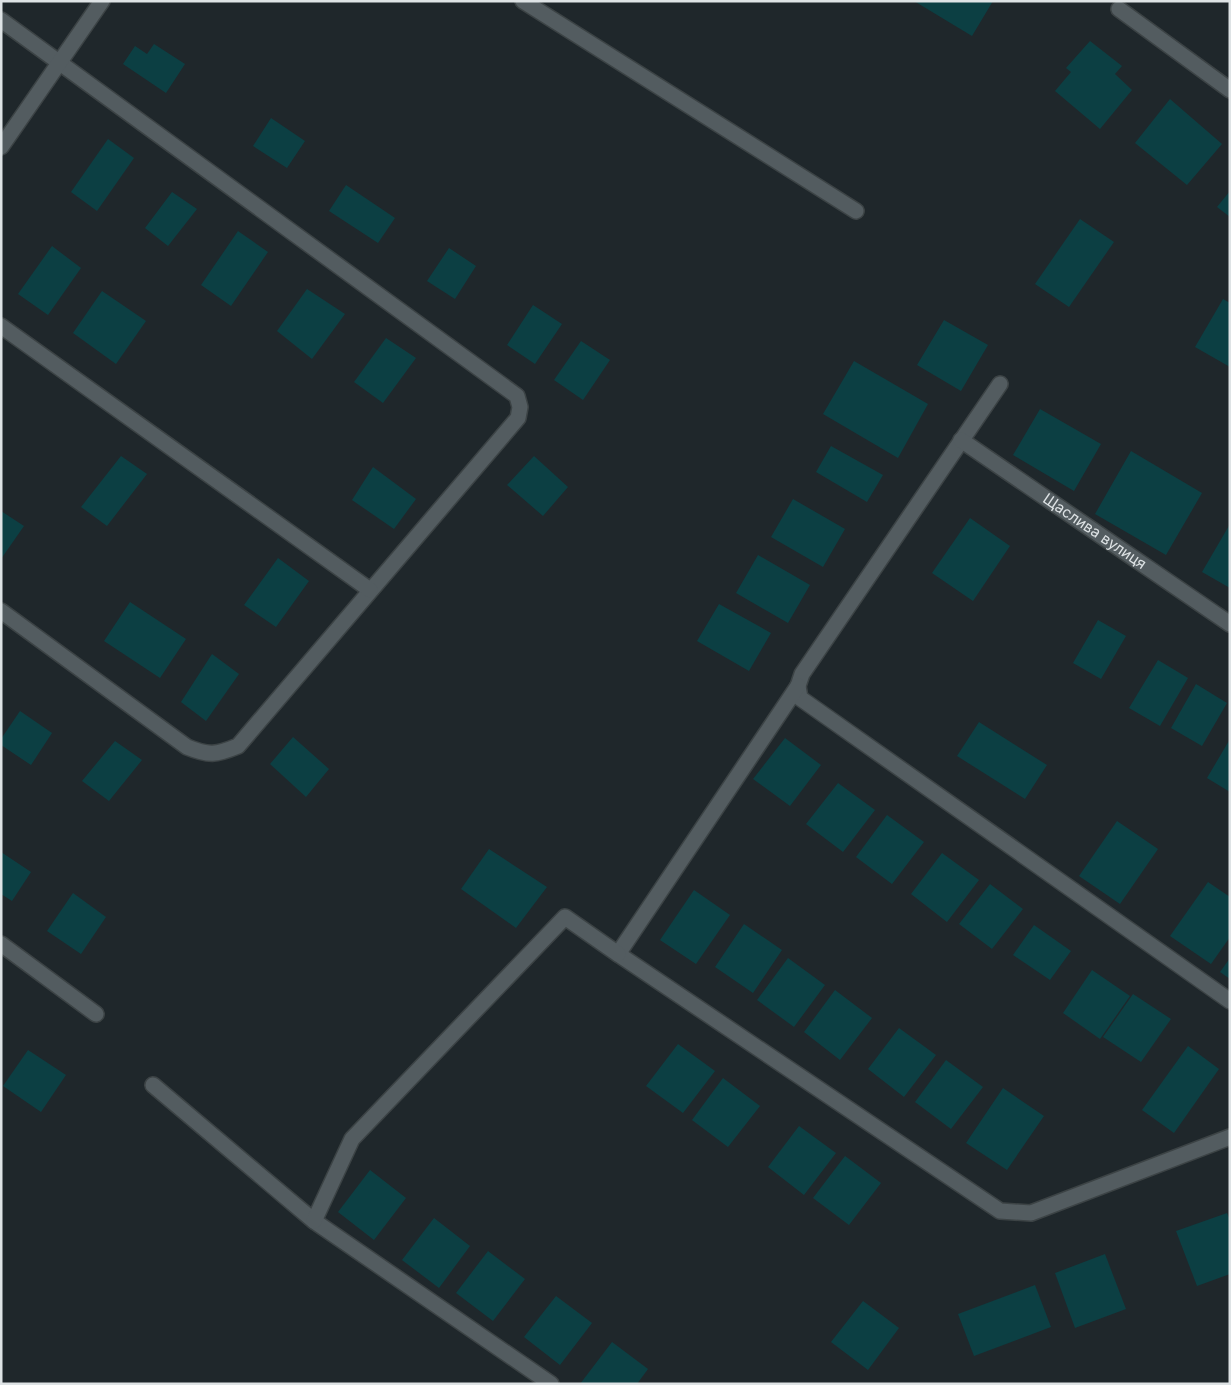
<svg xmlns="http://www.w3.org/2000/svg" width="1231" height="1385" font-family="Inter,sans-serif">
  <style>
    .building { fill: #0c3f43 }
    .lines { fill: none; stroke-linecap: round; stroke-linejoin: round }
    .street-casing { stroke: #3c4345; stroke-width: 18 }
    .street { stroke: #535c60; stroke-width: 15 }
    .labels { text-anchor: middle; stroke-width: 4.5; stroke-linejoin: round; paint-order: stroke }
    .street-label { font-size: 15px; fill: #dee3e5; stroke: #1f272b }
  </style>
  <rect width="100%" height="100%" fill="#1f272b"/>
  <!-- building -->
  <g class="building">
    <polygon points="914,1 993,1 972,36"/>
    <polygon points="1090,41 1122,66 1115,74 1132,90 1100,129 1055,91 1071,72 1066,68"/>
    <polygon points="154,44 185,64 166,93 123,64 135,46 147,54"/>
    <polygon points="1170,99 1222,144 1187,185 1135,143"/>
    <polygon points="271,118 305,141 287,168 253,146"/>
    <polygon points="108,139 134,158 97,211 71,192"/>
    <polygon points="346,185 395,218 378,243 329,211"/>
    <polygon points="1230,191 1230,217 1217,207"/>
    <polygon points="172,192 197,209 168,246 145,228"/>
    <polygon points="1080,219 1114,242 1069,307 1035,284"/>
    <polygon points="238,231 268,252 231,306 201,285"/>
    <polygon points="52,246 81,268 48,315 18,294"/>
    <polygon points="449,248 476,266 455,299 427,281"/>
    <polygon points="307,289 345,314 312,359 277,331"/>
    <polygon points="102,291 146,321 116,364 73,333"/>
    <polygon points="1223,299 1230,303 1230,367 1195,347"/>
    <polygon points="533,305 562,324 535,364 507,345"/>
    <polygon points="944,320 988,345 961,391 917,365"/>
    <polygon points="386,338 416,358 383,403 354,382"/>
    <polygon points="581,341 610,360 583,400 554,380"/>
    <polygon points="854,361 928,404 898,458 823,414"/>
    <polygon points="1040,409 1101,444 1074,491 1013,455"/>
    <polygon points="831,446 883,475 867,502 816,472"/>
    <polygon points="1131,451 1202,493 1166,555 1095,514"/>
    <polygon points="121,456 147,474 107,526 81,507"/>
    <polygon points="534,456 568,487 543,516 507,485"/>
    <polygon points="373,467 416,499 394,529 352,500"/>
    <polygon points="793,499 845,529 823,567 771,537"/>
    <polygon points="1,511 24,526 1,559"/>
    <polygon points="970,518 1010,546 973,601 932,573"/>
    <polygon points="1230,524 1230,588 1202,572"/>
    <polygon points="758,555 810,585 788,623 736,593"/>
    <polygon points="278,558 309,581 276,627 244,605"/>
    <polygon points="130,602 186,639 160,678 104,641"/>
    <polygon points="719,604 771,633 749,671 697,641"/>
    <polygon points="1098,620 1126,636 1101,679 1073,663"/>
    <polygon points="212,654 239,674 206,721 181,702"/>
    <polygon points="1158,660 1188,678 1160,726 1129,708"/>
    <polygon points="1196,684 1227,703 1202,746 1171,728"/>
    <polygon points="20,711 52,733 31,765 1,745 1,739"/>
    <polygon points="979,722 1047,765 1025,799 957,756"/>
    <polygon points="293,737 329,769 306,797 270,764"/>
    <polygon points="785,738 821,765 790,806 753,779"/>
    <polygon points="1230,739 1230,792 1207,778"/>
    <polygon points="115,741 142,760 109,801 82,781"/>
    <polygon points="838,783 875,810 843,852 806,824"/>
    <polygon points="887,815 924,842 892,884 856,857"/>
    <polygon points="1117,821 1158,849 1120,904 1079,876"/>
    <polygon points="489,849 547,887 516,928 461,889"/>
    <polygon points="1,852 31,872 12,901 1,894"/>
    <polygon points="942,853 979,880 947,922 911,894"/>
    <polygon points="1208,882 1230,897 1230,937 1211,964 1170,936"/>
    <polygon points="990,884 1023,909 992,949 959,924"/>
    <polygon points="694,890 730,915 696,964 660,940"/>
    <polygon points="73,893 106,917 81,954 47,931"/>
    <polygon points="744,924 782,950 753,993 715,967"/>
    <polygon points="1034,925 1071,951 1050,980 1013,955"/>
    <polygon points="788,958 825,985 794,1027 757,1000"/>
    <polygon points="1230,958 1230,979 1220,972"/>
    <polygon points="1092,970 1130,996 1100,1039 1063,1013"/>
    <polygon points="835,990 872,1018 840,1060 804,1032"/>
    <polygon points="1133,994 1171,1019 1141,1062 1103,1037"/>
    <polygon points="899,1028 936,1055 904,1097 868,1069"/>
    <polygon points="678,1044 715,1071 683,1113 646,1086"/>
    <polygon points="1188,1046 1219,1069 1174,1133 1142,1110"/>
    <polygon points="28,1050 66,1075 41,1112 3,1086"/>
    <polygon points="946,1060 983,1087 951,1129 915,1102"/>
    <polygon points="723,1078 760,1106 728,1147 692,1120"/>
    <polygon points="1003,1088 1044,1116 1007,1170 966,1143"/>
    <polygon points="799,1126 836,1153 804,1195 768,1167"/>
    <polygon points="845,1156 881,1183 849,1225 813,1198"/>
    <polygon points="370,1170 406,1198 374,1240 338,1212"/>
    <polygon points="1227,1213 1230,1220 1230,1274 1197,1286 1176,1231"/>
    <polygon points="434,1218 470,1246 439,1288 402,1260"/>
    <polygon points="488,1251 525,1279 493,1321 456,1293"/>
    <polygon points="1105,1254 1126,1309 1075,1328 1055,1273"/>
    <polygon points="1035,1285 1051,1327 974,1356 958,1314"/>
    <polygon points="556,1296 592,1323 560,1365 524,1337"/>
    <polygon points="863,1301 899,1328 868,1370 831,1342"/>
    <polygon points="612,1342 648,1369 637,1384 580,1384"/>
  </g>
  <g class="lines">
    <defs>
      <g id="street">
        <polyline points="523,1 856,211"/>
        <polyline points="1119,9 1230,90"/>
        <path d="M1,20L517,396L520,407L518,418L238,746C216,755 209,756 187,747L1,611"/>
        <polyline points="1,147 102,1"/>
        <polyline points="1,326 370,590"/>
        <polyline points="1000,384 802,674 798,686 800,698 1230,1001"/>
        <path id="s1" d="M961,440L1230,624"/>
        <polyline points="798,686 618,954 1000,1211 1031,1213 1230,1137"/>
        <polyline points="1,944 96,1014"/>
        <polyline points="153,1085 314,1221 551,1384"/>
        <polyline points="314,1221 352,1139 565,917 618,954"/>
      </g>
    </defs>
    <!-- street casing -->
    <use href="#street" class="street-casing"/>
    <!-- street -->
    <use href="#street" class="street"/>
  </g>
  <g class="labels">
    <!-- street labels -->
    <g class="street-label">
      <text dy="5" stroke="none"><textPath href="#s1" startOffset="162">Щаслива вулиця</textPath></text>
    </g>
  </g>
  <!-- border -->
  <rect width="1231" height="1385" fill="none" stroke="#dee3e5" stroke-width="5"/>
</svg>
